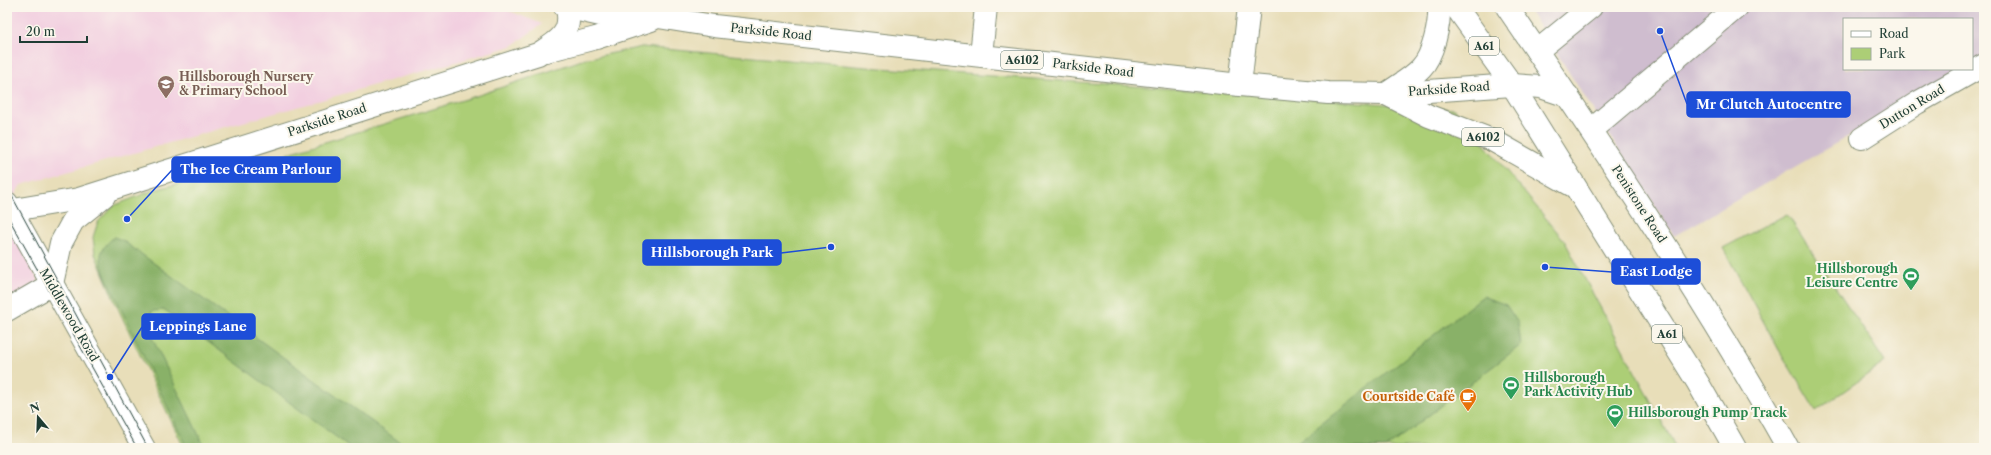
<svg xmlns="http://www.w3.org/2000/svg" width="1991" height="455" font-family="'Libre Caslon Text',serif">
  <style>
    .built { fill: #f2cfe0 }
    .industrial { fill: #cfbdcf }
    .green { fill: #acce76; stroke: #668655 }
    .forest { fill: #89b167; stroke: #54774e }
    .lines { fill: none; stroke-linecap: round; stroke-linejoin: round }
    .minor-casing { stroke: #848e76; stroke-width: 24 }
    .tertiary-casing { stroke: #848e76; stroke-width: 24 }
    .primary-casing { stroke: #848e76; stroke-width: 24 }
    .trunk-casing { stroke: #848e76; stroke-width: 24 }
    .minor { stroke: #fff; stroke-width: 22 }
    .tertiary { stroke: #fff; stroke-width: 22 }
    .primary { stroke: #fff; stroke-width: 22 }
    .trunk { stroke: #fff; stroke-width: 22 }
    .tram { stroke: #1f3d34; stroke-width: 1 }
    .labels { text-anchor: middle; stroke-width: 4; stroke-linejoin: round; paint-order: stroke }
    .shield { fill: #fbf7ec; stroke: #61756b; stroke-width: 1 }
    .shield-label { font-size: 11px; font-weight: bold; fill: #1f3d34 }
    .street-label { font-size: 12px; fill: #1f3d34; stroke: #fbf7ec }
    .education-label { font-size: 12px; font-weight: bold; fill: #785e54; stroke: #fbf7ec; text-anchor: start }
    .leisure-label { font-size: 12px; font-weight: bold; fill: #27864d; stroke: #fbf7ec; text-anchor: start }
    .food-label { font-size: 12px; font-weight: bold; fill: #c56008; stroke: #fbf7ec; text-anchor: end }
    .leader { fill: none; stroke: #1d4ed8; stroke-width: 1.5 }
    .callout-dot { fill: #1d4ed8; stroke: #fbf7ec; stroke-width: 1.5 }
    .callout { fill: #1d4ed8; stroke: #1d4ed8; stroke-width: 1.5 }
    .callout-label { font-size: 13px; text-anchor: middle; font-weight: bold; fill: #fff }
  </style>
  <rect width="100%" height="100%" fill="#fbf7ec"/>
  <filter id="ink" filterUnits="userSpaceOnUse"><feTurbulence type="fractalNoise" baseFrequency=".025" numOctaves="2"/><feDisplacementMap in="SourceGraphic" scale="8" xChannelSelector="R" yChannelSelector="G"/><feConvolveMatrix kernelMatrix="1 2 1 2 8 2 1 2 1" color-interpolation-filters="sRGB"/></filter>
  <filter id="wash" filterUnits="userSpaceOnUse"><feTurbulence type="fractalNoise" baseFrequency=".012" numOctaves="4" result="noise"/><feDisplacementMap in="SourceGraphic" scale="16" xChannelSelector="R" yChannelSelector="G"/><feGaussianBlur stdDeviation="0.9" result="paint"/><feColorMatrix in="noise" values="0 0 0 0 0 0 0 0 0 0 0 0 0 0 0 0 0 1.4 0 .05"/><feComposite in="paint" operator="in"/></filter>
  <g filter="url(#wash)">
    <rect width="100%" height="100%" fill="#e8deb9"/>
    <!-- built -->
    <g class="built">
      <polygon points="7,7 499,7 542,24 512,46 21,185 7,208"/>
      <polygon points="7,216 42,289 7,310"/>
    </g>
    <!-- industrial -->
    <polygon class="industrial" points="1527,7 1984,7 1984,59 1972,66 1972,19 1844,19 1844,69 1966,69 1674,236"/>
    <!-- green -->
    <g class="green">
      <polygon points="642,47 866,67 1455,109 1564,240 1676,448 184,448 115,302 95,254 93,237 98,222 113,206 154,190 233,170 476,96 585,59"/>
      <polygon points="1787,214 1885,362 1816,411 1779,350 1723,248"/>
    </g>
    <!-- forest -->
    <g class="forest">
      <path d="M114,237L122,240L408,448H351L165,310L152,311L146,325L205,448H187L104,273C98,254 100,250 114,237Z"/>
      <polygon points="1483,296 1506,305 1518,323 1521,345 1386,448 1291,448"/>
    </g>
  </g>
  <g filter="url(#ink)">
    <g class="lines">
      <defs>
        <g id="minor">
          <polyline points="1537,51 1591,7"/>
          <polyline points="981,55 986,7"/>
          <polyline points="1240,85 1249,7"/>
          <polyline points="1591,130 1737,7"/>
          <polyline points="1862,138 1917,103 1984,65"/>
          <polyline points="7,310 52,284"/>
        </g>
        <g id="tertiary">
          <polyline points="546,51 596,38 651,20"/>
          <polyline points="7,203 144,448"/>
          <path d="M7,211L79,199L538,54C557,42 573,34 567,8"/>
          <polyline points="52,284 61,243 73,221 104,196"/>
        </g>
        <g id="primary">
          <polyline points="565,7 614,18 658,17 714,26 1240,85 1328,93 1386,94 1512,85"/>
          <polyline points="1386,94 1429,116 1492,140 1575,187"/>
        </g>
        <g id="trunk">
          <polyline points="1456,7 1512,85 1698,383 1735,448"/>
          <path d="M1507,7C1605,151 1703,296 1788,448"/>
          <polyline points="1512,85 1541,87 1568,96"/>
          <path d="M1386,94C1397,86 1412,78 1421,68C1433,56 1440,24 1439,7"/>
        </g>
      </defs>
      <!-- minor casing -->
      <use href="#minor" class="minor-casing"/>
      <!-- tertiary casing -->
      <use href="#tertiary" class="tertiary-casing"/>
      <!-- primary casing -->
      <use href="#primary" class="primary-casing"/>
      <!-- trunk casing -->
      <use href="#trunk" class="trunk-casing"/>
      <!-- minor -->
      <use href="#minor" class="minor"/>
      <!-- tertiary -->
      <use href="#tertiary" class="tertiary"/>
      <!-- primary -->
      <use href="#primary" class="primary"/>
      <!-- trunk -->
      <use href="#trunk" class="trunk"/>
      <!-- tram -->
      <g class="tram">
        <polyline points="7,187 148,448"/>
        <polyline points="7,215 137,448"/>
      </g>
    </g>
  </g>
  <!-- icons -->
  <defs>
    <symbol id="school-pin" viewBox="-11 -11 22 30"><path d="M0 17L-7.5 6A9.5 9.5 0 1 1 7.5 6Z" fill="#8d6e63" stroke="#fbf7ec"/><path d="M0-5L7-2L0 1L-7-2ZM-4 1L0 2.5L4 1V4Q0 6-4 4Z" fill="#fff"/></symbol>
    <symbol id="stadium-pin" viewBox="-11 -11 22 30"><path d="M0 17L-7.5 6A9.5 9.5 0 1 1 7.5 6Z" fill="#2e9e5b" stroke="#fbf7ec"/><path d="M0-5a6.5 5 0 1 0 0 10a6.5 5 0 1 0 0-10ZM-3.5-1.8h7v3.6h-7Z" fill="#fff"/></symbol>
    <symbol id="cafe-pin" viewBox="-11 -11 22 30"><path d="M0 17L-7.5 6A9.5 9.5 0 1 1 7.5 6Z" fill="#e8710a" stroke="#fbf7ec"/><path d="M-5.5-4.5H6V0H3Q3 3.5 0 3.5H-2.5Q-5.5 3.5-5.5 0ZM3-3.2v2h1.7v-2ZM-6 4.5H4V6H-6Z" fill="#fff"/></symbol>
  </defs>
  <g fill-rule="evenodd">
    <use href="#school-pin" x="156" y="74" width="20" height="27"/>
    <use href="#stadium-pin" x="1901" y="266" width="20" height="27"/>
    <use href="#stadium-pin" x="1501" y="375" width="20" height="27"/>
    <use href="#cafe-pin" x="1458" y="387" width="20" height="27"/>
    <use href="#stadium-pin" x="1605" y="403" width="20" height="27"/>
  </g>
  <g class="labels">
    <!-- shield labels -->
    <g class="shield">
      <rect x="1469" y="37" width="30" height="18" rx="3"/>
      <rect x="1001" y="51" width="42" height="18" rx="3"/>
      <rect x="1462" y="128" width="42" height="18" rx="3"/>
      <rect x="1652" y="325" width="30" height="18" rx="3"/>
    </g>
    <g class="shield-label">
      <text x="1484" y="50">A61</text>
      <text x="1022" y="64">A6102</text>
      <text x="1483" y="141">A6102</text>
      <text x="1667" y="338">A61</text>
    </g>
    <!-- street labels -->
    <g class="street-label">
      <text transform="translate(771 32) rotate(6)" y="4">Parkside Road</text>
      <text transform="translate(1093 68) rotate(7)" y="4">Parkside Road</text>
      <text transform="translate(1449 89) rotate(-4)" y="4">Parkside Road</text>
      <text transform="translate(1912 107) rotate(-31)" y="4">Dutton Road</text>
      <text transform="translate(327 120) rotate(-18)" y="4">Parkside Road</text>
      <text transform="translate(1639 204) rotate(57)" y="4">Penistone Road</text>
      <text transform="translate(69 315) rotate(60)" y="4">Middlewood Road</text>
    </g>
    <!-- education labels -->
    <g class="education-label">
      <text x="179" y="81">Hillsborough Nursery<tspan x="179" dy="14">&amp; Primary School</tspan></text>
    </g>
    <!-- leisure labels -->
    <g class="leisure-label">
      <text x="1898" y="273" text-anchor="end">Hillsborough<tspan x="1898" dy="14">Leisure Centre</tspan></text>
      <text x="1524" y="382">Hillsborough<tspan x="1524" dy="14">Park Activity Hub</tspan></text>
      <text x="1628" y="417">Hillsborough Pump Track</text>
    </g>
    <!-- food labels -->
    <g class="food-label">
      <text x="1455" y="401">Courtside Café</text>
    </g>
  </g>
  <!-- callouts -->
  <path class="leader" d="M1660 31L1687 104M127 219L172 170M831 247L781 253M1545 267L1612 272M110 377L142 327"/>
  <g class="callout-dot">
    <circle cx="1660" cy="31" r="4"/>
    <circle cx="127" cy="219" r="4"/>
    <circle cx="831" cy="247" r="4"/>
    <circle cx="1545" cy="267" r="4"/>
    <circle cx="110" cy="377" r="4"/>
  </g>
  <g class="callout">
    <rect x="1687" y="92" width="163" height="25" rx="4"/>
    <rect x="172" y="157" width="168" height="25" rx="4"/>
    <rect x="643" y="240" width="138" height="25" rx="4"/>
    <rect x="1612" y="259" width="88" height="25" rx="4"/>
    <rect x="142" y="314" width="113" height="25" rx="4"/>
  </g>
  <g class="callout-label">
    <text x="1769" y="109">Mr Clutch Autocentre</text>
    <text x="256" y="174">The Ice Cream Parlour</text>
    <text x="712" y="257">Hillsborough Park</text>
    <text x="1656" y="276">East Lodge</text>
    <text x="198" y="331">Leppings Lane</text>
  </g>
  <!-- margin -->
  <rect width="1991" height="455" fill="none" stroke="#fbf7ec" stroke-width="24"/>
  <!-- legend -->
  <rect x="1843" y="18" width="130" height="52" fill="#fbf7ec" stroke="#a3ada2"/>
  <rect x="1851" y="31" width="20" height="6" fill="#ffffff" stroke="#a3ada2"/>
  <text x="1879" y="38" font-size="12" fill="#1f3d34">Road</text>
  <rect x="1851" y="48" width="20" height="12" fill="#acce76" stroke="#a3ada2"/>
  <text x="1879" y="58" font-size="12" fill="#1f3d34">Park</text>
  <!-- north arrow -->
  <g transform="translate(38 417) rotate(341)" stroke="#fbf7ec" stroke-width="3" paint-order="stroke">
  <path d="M0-3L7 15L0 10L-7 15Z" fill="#1f3d34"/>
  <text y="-6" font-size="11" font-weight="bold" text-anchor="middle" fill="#1f3d34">N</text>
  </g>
  <!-- scale -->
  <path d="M20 36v6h67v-6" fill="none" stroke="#1f3d34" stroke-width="2"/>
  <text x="26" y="36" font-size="12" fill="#1f3d34" stroke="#fbf7ec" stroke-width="3" paint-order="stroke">20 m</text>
</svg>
